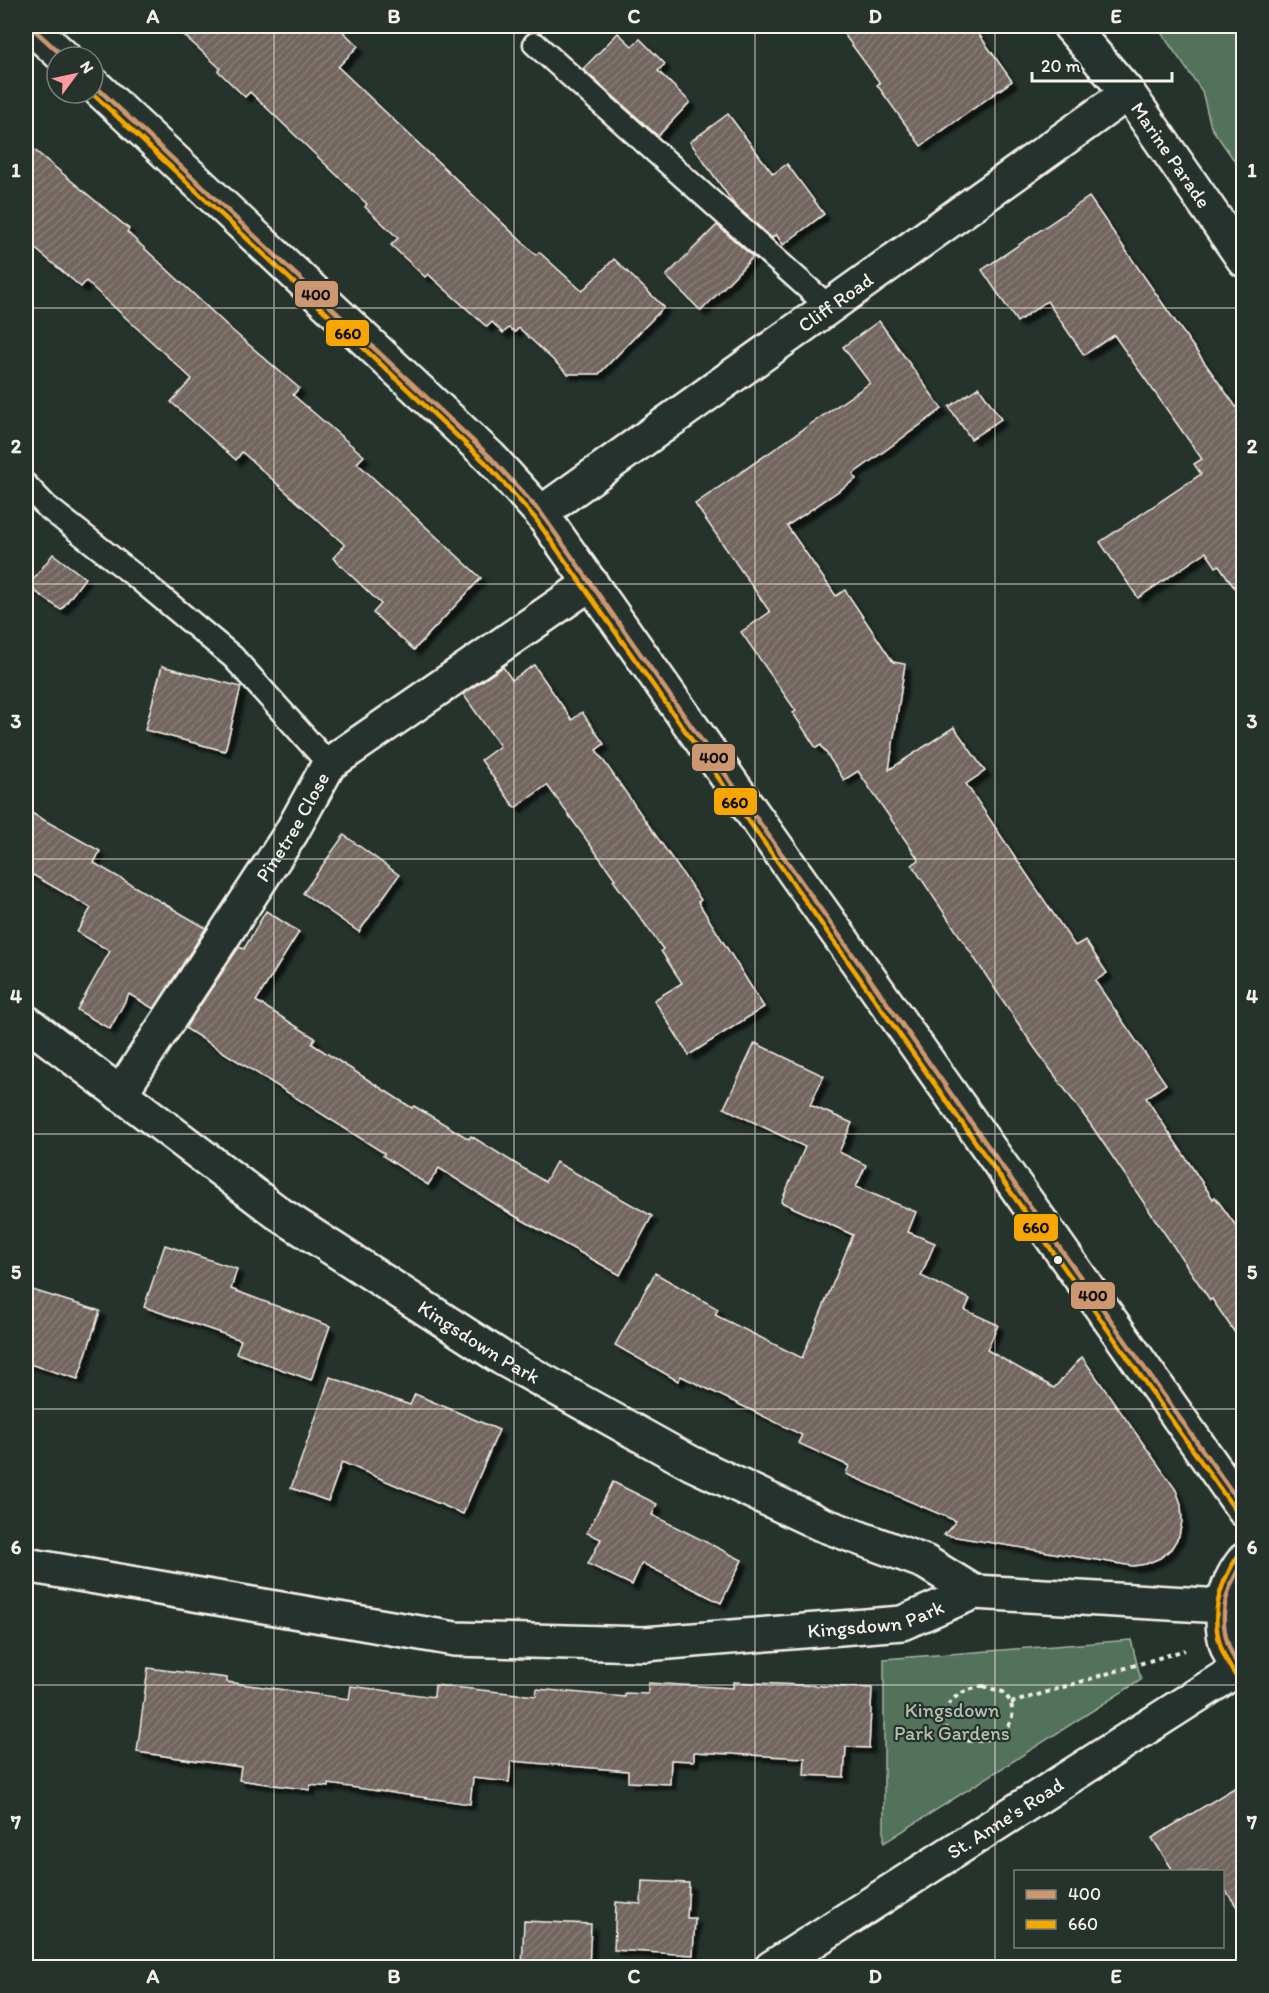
<svg xmlns="http://www.w3.org/2000/svg" width="1269" height="1993" font-family="Itim,sans-serif">
  <style>
    .green { fill: #53725c; stroke: #a4b2a2; stroke-width: 1.5 }
    .building { fill: url(#building-hatch); stroke: #f4f1e8; stroke-width: 1.5; filter: url(#shadow) }
    .lines { fill: none; stroke-linecap: round; stroke-linejoin: round }
    .service-casing { stroke: #f4f1e8; stroke-width: 27 }
    .minor-casing { stroke: #f4f1e8; stroke-width: 38 }
    .tertiary-casing { stroke: #f4f1e8; stroke-width: 38 }
    .secondary-casing { stroke: #f4f1e8; stroke-width: 38 }
    .path { stroke: #f4f1e8; stroke-width: 4; stroke-dasharray: 4.5 4.5; stroke-linecap: butt }
    .service { stroke: #26332d; stroke-width: 22 }
    .minor { stroke: #26332d; stroke-width: 33 }
    .tertiary { stroke: #26332d; stroke-width: 33 }
    .secondary { stroke: #26332d; stroke-width: 33 }
    .bus-1-casing { stroke: #26332d; stroke-width: 9 }
    .bus-2-casing { stroke: #26332d; stroke-width: 9 }
    .bus-1 { stroke: #cd976f; stroke-width: 4.5 }
    .bus-2 { stroke: #f7a600; stroke-width: 4.5 }
    .grid { fill: none; stroke: #f4f1e8; stroke-width: 1.5; stroke-opacity: 0.55 }
    .bus-dot { fill: #f4f1e8; stroke: #26332d; stroke-width: 2 }
    .labels { text-anchor: middle; stroke-width: 4.5; stroke-linejoin: round; paint-order: stroke }
    .street-label { font-size: 20px; fill: #f4f1e8; stroke: #26332d }
    .park-label { font-size: 20px; fill: #b4beb0; stroke: #26332d }
    .line-badge { stroke: #26332d; stroke-width: 2 }
    .pale-badge-label { font-size: 16px; text-anchor: middle; font-weight: bold; fill: #111 }
    .neatline { fill: none; stroke: #f4f1e8; stroke-width: 2 }
    .grid-label { font-size: 20px; text-anchor: middle; font-weight: bold; fill: #f4f1e8 }
  </style>
  <defs>
    <pattern id="building-hatch" width="6" height="6" patternUnits="userSpaceOnUse" patternTransform="scale(1.5)"><rect width="6" height="6" fill="#726560"/><path d="M-1 1l2-2M0 6l6-6M5 7l2-2" fill="none" stroke="#877c77"/></pattern>
    <filter id="shadow"><feDropShadow dx="5.5" dy="5.5" stdDeviation="1.5" flood-color="#0009"/></filter>
  </defs>
  <rect width="100%" height="100%" fill="#26332d"/>
  <filter id="ink" filterUnits="userSpaceOnUse"><feTurbulence type="fractalNoise" baseFrequency=".0167" numOctaves="2"/><feDisplacementMap in="SourceGraphic" scale="12" xChannelSelector="R" yChannelSelector="G"/><feConvolveMatrix kernelMatrix="1 2 1 2 8 2 1 2 1" color-interpolation-filters="sRGB"/></filter>
  <g filter="url(#ink)">
    <!-- green -->
    <g class="green">
      <polygon points="1151,26 1243,26 1243,173 1211,127 1202,91 1160,31"/>
      <polygon points="1131,1640 1141,1680 884,1843 884,1659"/>
    </g>
    <!-- building -->
    <g class="building">
      <polygon points="174,26 337,26 358,46 338,67 536,255 539,252 582,291 614,259 664,307 599,374 568,374 519,328 515,332 509,328 503,333 492,322 487,327 428,274 425,277 391,245 398,238 365,207 367,204 250,92 245,97 218,71 220,68"/>
      <polygon points="838,26 973,26 1012,81 921,146 877,85 880,83"/>
      <polygon points="618,33 632,46 640,39 665,64 658,71 690,102 658,136 583,69"/>
      <polygon points="728,114 773,174 787,164 824,214 783,245 776,234 772,238 734,204 690,142"/>
      <polygon points="26,143 129,229 127,232 233,331 299,388 293,395 364,456 357,463 481,578 414,650 373,613 381,604 333,558 345,545 242,452 236,460 171,402 192,379 86,281 81,287 26,241"/>
      <polygon points="1089,197 1170,314 1244,418 1244,602 1219,565 1216,567 1206,552 1138,598 1100,542 1201,474 1194,464 1202,459 1114,335 1084,355 1047,301 1017,322 982,270"/>
      <polygon points="717,225 753,257 701,311 666,276"/>
      <polygon points="879,321 942,409 853,474 856,479 787,526 836,596 845,590 893,662 905,664 889,770 954,727 985,771 966,784 1075,946 1085,940 1107,973 1095,981 1166,1084 1146,1098 1213,1199 1215,1197 1244,1237 1244,1346 1212,1299 1210,1300 1091,1125 1034,1047 912,865 919,860 858,771 844,780 821,745 816,748 793,713 796,711 741,632 770,612 695,504 870,383 843,347"/>
      <polygon points="979,387 1001,419 971,439 949,407"/>
      <polygon points="53,554 85,578 61,610 28,586"/>
      <polygon points="534,665 572,720 582,712 604,744 596,750 701,900 698,902 764,1007 689,1055 654,1000 682,983 661,951 663,949 613,880 615,879 547,785 515,808 481,760 500,746 463,694 503,667 512,680"/>
      <polygon points="162,666 241,687 225,751 145,730"/>
      <polygon points="26,810 100,851 94,863 206,928 154,1009 129,994 110,1029 77,1010 110,951 77,932 91,908 26,871"/>
      <polygon points="344,835 399,875 359,932 303,893"/>
      <polygon points="266,911 299,932 256,1001 315,1038 312,1044 412,1108 414,1106 469,1139 471,1136 545,1182 556,1162 652,1216 620,1275 508,1212 439,1168 428,1185 383,1156 384,1153 185,1028 239,947 244,949"/>
      <polygon points="755,1043 824,1076 810,1105 852,1123 839,1152 866,1165 856,1187 916,1212 908,1232 935,1243 921,1276 970,1299 965,1310 998,1325 987,1350 1054,1388 1082,1357 1176,1490 1181,1504 1182,1521 1179,1536 1171,1549 1160,1558 1146,1564 1133,1566 944,1535 956,1521 846,1474 849,1466 798,1443 802,1435 681,1376 678,1381 615,1345 655,1273 718,1309 715,1315 802,1358 853,1235 781,1202 805,1147 724,1108"/>
      <polygon points="165,1245 237,1269 231,1289 330,1326 311,1380 236,1353 241,1340 144,1307"/>
      <polygon points="26,1288 100,1311 78,1379 26,1363"/>
      <polygon points="330,1377 410,1405 415,1394 499,1430 463,1514 342,1462 328,1501 291,1488"/>
      <polygon points="613,1482 657,1504 652,1515 742,1560 721,1603 642,1563 632,1585 588,1564 601,1539 587,1533"/>
      <polygon points="148,1668 227,1678 227,1682 349,1699 351,1686 434,1697 435,1685 536,1696 537,1689 625,1697 625,1693 648,1694 648,1683 733,1688 733,1682 872,1688 869,1748 846,1747 844,1777 804,1775 805,1758 694,1752 694,1761 671,1760 670,1784 628,1782 628,1771 511,1761 509,1782 473,1778 470,1804 329,1784 329,1787 310,1785 310,1790 239,1780 241,1767 137,1752"/>
      <polygon points="1244,1782 1244,1917 1222,1885 1222,1872 1174,1872 1152,1838"/>
      <polygon points="642,1881 689,1883 687,1918 695,1918 693,1955 614,1950 616,1902 641,1904"/>
      <polygon points="524,1921 591,1924 589,1968 522,1968"/>
    </g>
    <g class="lines">
      <defs>
        <g id="service">
          <polyline points="535,44 829,307"/>
          <polyline points="26,485 46,506 139,579 233,657 329,764"/>
        </g>
        <g id="minor">
          <path id="s1" d="M1070,26L1128,93L1244,260"/>
          <path id="s2" d="M541,513L1128,93"/>
          <path id="s3" d="M26,1022L278,1213L502,1358L691,1463L821,1524L925,1562L974,1592"/>
          <path id="s4" d="M120,1094L291,833L329,764L591,583"/>
        </g>
        <g id="tertiary">
          <path id="s5" d="M26,1565L455,1639L645,1644L902,1623L974,1592L1223,1606"/>
          <path id="s6" d="M771,1968L1238,1669"/>
        </g>
        <g id="secondary">
          <polyline points="30,26 64,57"/>
          <polyline points="93,84 491,458 541,513 1244,1510"/>
          <path d="M1244,1560C1217,1594 1215,1642 1244,1675"/>
        </g>
      </defs>
      <!-- service casing -->
      <use href="#service" class="service-casing"/>
      <!-- minor casing -->
      <use href="#minor" class="minor-casing"/>
      <!-- tertiary casing -->
      <use href="#tertiary" class="tertiary-casing"/>
      <!-- secondary casing -->
      <use href="#secondary" class="secondary-casing"/>
      <!-- path -->
      <g class="path">
        <path d="M983,1686L1003,1692C1006,1696 1010,1700 1011,1704C1025,1747 932,1757 946,1710C951,1695 968,1689 983,1686Z"/>
        <polyline points="1011,1703 1185,1650"/>
      </g>
      <!-- service -->
      <use href="#service" class="service"/>
      <!-- minor -->
      <use href="#minor" class="minor"/>
      <!-- tertiary -->
      <use href="#tertiary" class="tertiary"/>
      <!-- secondary -->
      <use href="#secondary" class="secondary"/>
      <defs>
        <g id="bus-1">
          <polyline points="30,26 64,57"/>
          <polyline points="93,84 491,458 541,513 1244,1509"/>
          <path d="M1244,1561C1218,1599 1216,1636 1244,1674"/>
        </g>
        <g id="bus-2">
          <polyline points="92,93 486,463 535,518 1238,1514"/>
          <path d="M1238,1556C1210,1598 1208,1638 1238,1679"/>
        </g>
      </defs>
      <!-- bus-1 casing -->
      <use href="#bus-1" class="bus-1-casing"/>
      <!-- bus-2 casing -->
      <use href="#bus-2" class="bus-2-casing"/>
      <!-- bus-1 -->
      <use href="#bus-1" class="bus-1"/>
      <!-- bus-2 -->
      <use href="#bus-2" class="bus-2"/>
    </g>
  </g>
  <!-- grid -->
  <path class="grid" d="M274,26V1968M514,26V1968M755,26V1968M995,26V1968M26,308H1244M26,584H1244M26,859H1244M26,1134H1244M26,1409H1244M26,1685H1244"/>
  <!-- markers -->
  <circle class="bus-dot" cx="1058" cy="1260" r="5"/>
  <g class="labels">
    <!-- street labels -->
    <g class="street-label">
      <text dy="7" stroke="none"><textPath href="#s1" startOffset="164">Marine Parade</textPath></text>
      <text dy="7" stroke="none"><textPath href="#s2" startOffset="362">Cliff Road</textPath></text>
      <text dy="7" stroke="none"><textPath href="#s4" startOffset="318">Pinetree Close</textPath></text>
      <text dy="7" stroke="none"><textPath href="#s3" startOffset="555">Kingsdown Park</textPath></text>
      <text dy="7" stroke="none"><textPath href="#s5" startOffset="858">Kingsdown Park</textPath></text>
      <text dy="7" stroke="none"><textPath href="#s6" startOffset="278">St. Anne's Road</textPath></text>
    </g>
    <!-- park labels -->
    <g class="park-label">
      <text x="952" y="1717">Kingsdown<tspan x="952" dy="23">Park Gardens</tspan></text>
    </g>
  </g>
  <g class="line-badge">
    <rect x="294" y="280" width="45" height="28" rx="6" fill="#cd976f"/>
    <rect x="325" y="319" width="45" height="28" rx="6" fill="#f7a600"/>
    <rect x="691" y="743" width="45" height="29" rx="6" fill="#cd976f"/>
    <rect x="713" y="787" width="45" height="29" rx="6" fill="#f7a600"/>
    <rect x="1013" y="1213" width="46" height="29" rx="6" fill="#f7a600"/>
    <rect x="1070" y="1281" width="46" height="29" rx="6" fill="#cd976f"/>
  </g>
  <g class="pale-badge-label">
    <text x="316" y="300">400</text>
    <text x="348" y="339">660</text>
    <text x="714" y="763">400</text>
    <text x="735" y="808">660</text>
    <text x="1036" y="1233">660</text>
    <text x="1093" y="1301">400</text>
  </g>
  <!-- margin -->
  <rect width="1269" height="1993" fill="none" stroke="#26332d" stroke-width="66"/>
  <!-- legend -->
  <rect x="1014" y="1870" width="210" height="78" fill="#26332d" stroke="#787f78" stroke-width="1.5"/>
  <rect x="1026" y="1890" width="30" height="9" fill="#cd976f" stroke="#787f78" stroke-width="1.5"/>
  <text x="1068" y="1900" font-size="18" fill="#f4f1e8">400</text>
  <rect x="1026" y="1920" width="30" height="9" fill="#f7a600" stroke="#787f78" stroke-width="1.5"/>
  <text x="1068" y="1930" font-size="18" fill="#f4f1e8">660</text>
  <!-- north arrow -->
  <g transform="translate(75 75) rotate(57)"><circle r="28" fill="#26332d" stroke="#787f78" stroke-width="1.5"/>
  <path d="M0-4.5L10 22L0 15L-10 22Z" fill="#ff9aa2"/>
  <text y="-9" font-size="16" font-weight="bold" text-anchor="middle" fill="#f4f1e8">N</text>
  </g>
  <!-- scale -->
  <path d="M1032 72v9h140v-9" fill="none" stroke="#f4f1e8" stroke-width="3"/>
  <text x="1041" y="72" font-size="18" fill="#f4f1e8" stroke="#26332d" stroke-width="4.5" paint-order="stroke">20 m</text>
  <rect x="33" y="33" width="1203" height="1927" class="neatline"/>
  <g class="grid-label">
    <text x="153" y="23">A</text>
    <text x="394" y="23">B</text>
    <text x="634" y="23">C</text>
    <text x="875" y="23">D</text>
    <text x="1116" y="23">E</text>
    <text x="16" y="177">1</text>
    <text x="1252" y="177">1</text>
    <text x="16" y="453">2</text>
    <text x="1252" y="453">2</text>
    <text x="16" y="728">3</text>
    <text x="1252" y="728">3</text>
    <text x="16" y="1003">4</text>
    <text x="1252" y="1003">4</text>
    <text x="16" y="1279">5</text>
    <text x="1252" y="1279">5</text>
    <text x="16" y="1554">6</text>
    <text x="1252" y="1554">6</text>
    <text x="16" y="1829">7</text>
    <text x="1252" y="1829">7</text>
    <text x="153" y="1983">A</text>
    <text x="394" y="1983">B</text>
    <text x="634" y="1983">C</text>
    <text x="875" y="1983">D</text>
    <text x="1116" y="1983">E</text>
  </g>
</svg>
